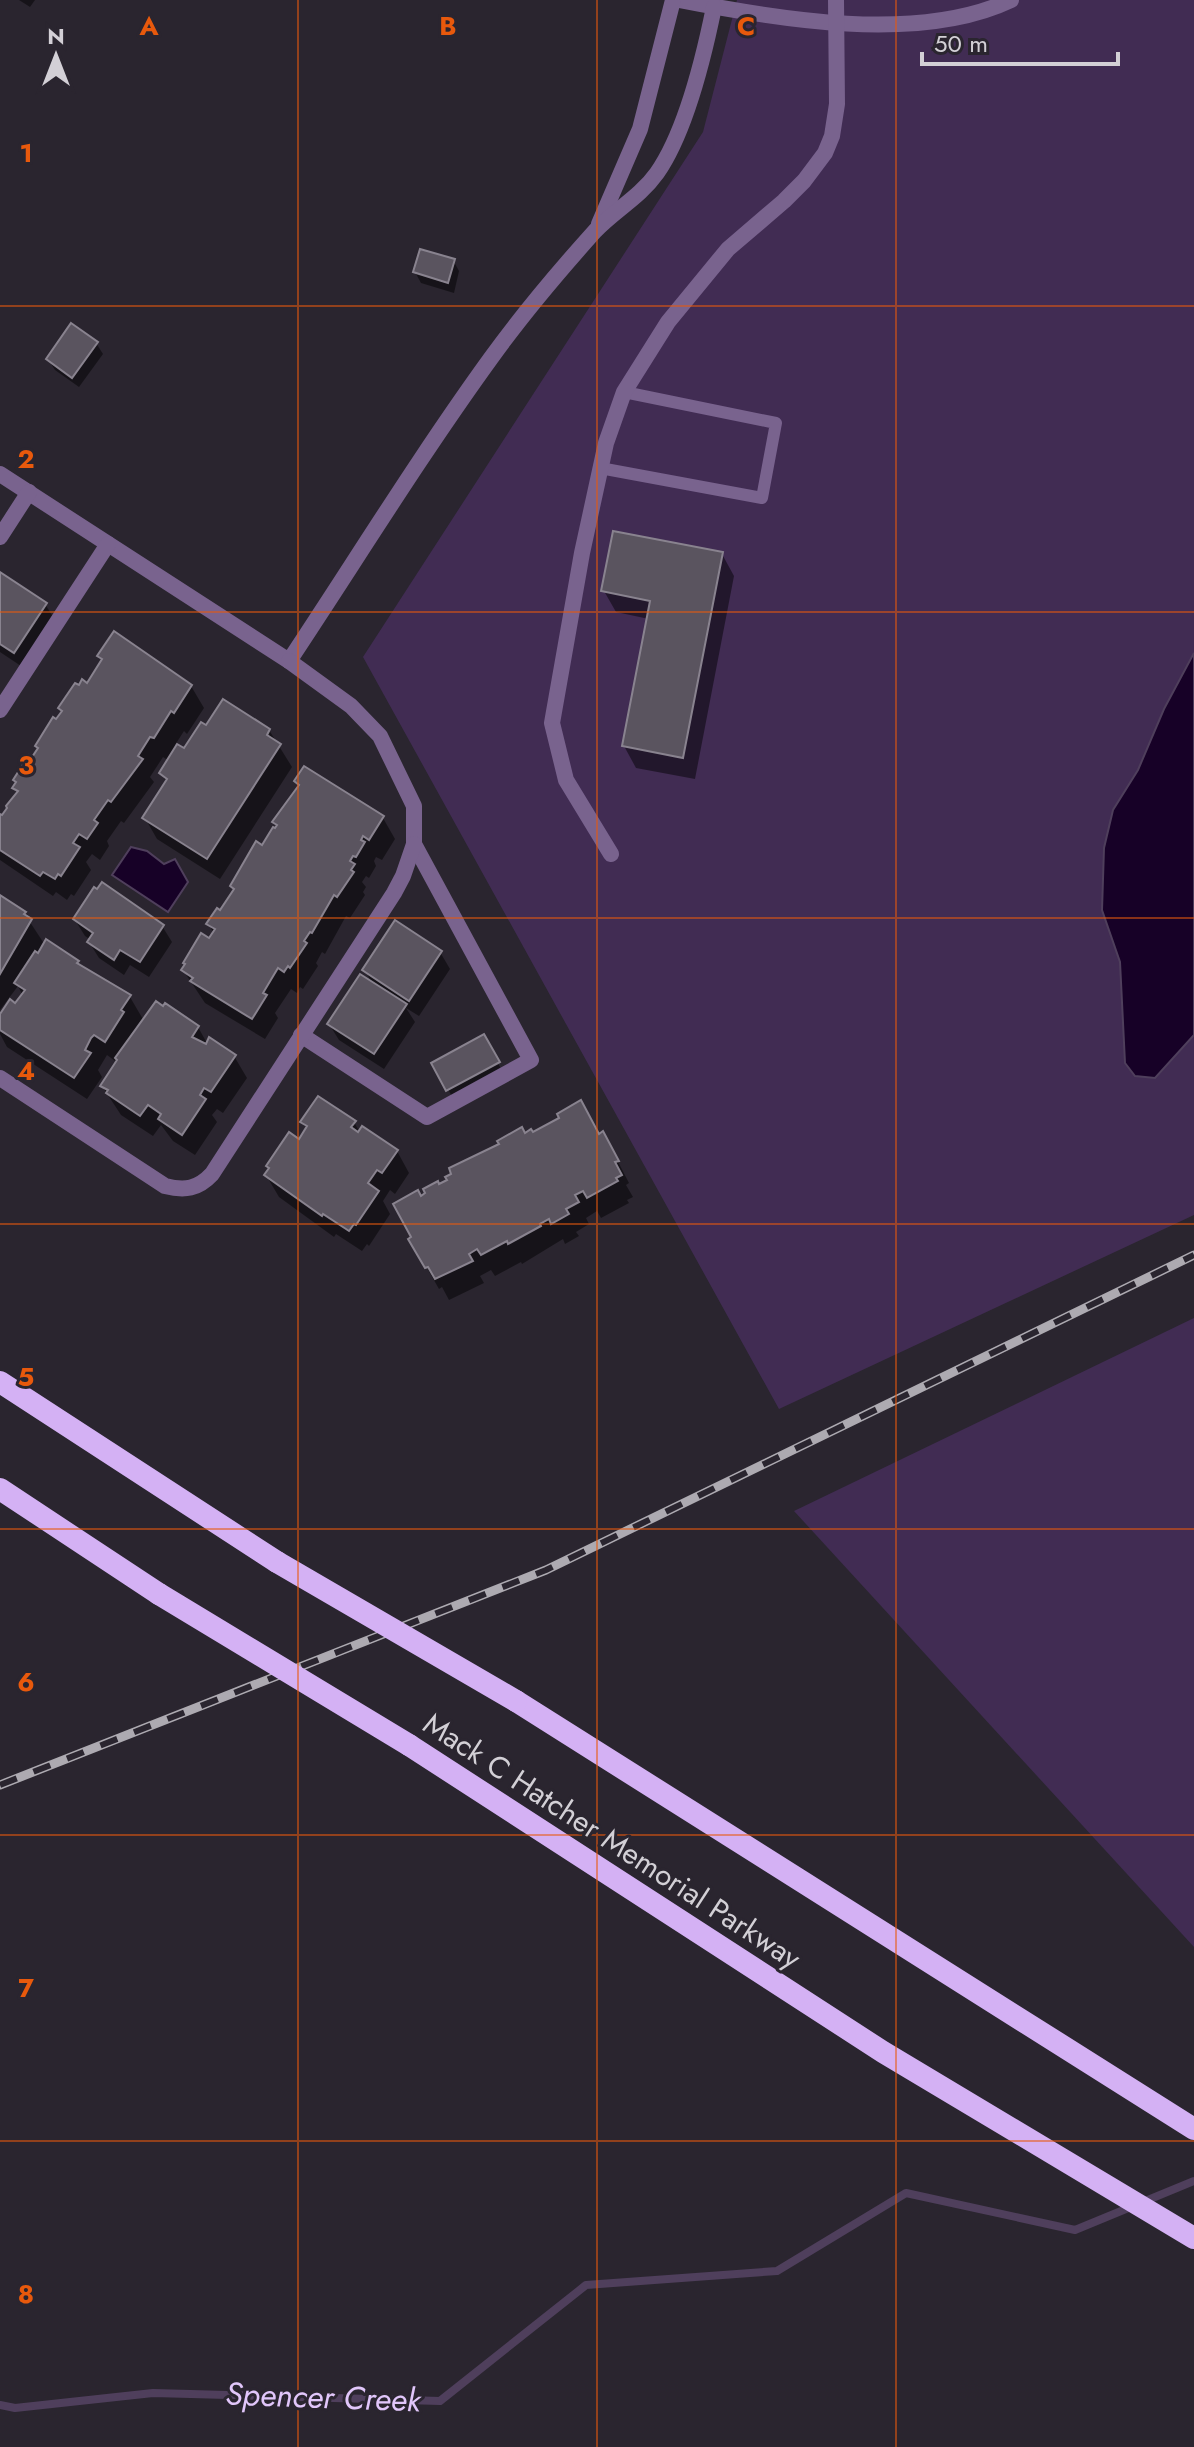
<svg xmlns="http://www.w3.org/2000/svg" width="1194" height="2447" font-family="Jost,sans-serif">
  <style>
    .green { fill: #412c53 }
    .water { fill: #170127; stroke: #4f3f5c; stroke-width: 2 }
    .shadow { fill: #0007 }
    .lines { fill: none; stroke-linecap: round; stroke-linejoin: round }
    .stream { stroke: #4f3f5c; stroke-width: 8 }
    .building { fill: #5a545f; stroke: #89838f; stroke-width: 2 }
    .service { stroke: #79638e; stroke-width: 12 }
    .minor { stroke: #79638e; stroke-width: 16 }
    .trunk { stroke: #d4b1f4; stroke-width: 22 }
    .rail-casing { stroke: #adaab1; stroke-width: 9 }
    .rail { stroke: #2a252f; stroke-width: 6; stroke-dasharray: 18; stroke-linecap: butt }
    .trunk-bridge { stroke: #d4b1f4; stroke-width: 22 }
    .grid { fill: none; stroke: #e8590c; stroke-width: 2; stroke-opacity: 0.55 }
    .labels { text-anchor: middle; stroke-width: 6; stroke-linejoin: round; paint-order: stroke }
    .street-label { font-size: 30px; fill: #d3d0d6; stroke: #2a252f }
    .water-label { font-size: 32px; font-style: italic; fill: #e1c6fa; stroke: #2a252f }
    .grid-label { font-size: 26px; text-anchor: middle; font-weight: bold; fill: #e8590c; stroke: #2a252f; stroke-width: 6; stroke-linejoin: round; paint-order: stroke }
  </style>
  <rect width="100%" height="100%" fill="#2a252f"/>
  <!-- green -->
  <g class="green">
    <polygon points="737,0 1194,0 1194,1215 779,1409 363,657 703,132"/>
    <polygon points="1194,1318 1194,1947 794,1511"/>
  </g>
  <!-- water -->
  <g class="water">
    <polygon points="1194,653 1194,1035 1155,1078 1135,1076 1125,1063 1120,962 1102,910 1104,848 1113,810 1138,770 1164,709"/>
    <polygon points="131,847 147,851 164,864 175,859 188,882 168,912 112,875"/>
  </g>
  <!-- shadow -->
  <g class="shadow">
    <polygon points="19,0 35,0 30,7"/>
    <polygon points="453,260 459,271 454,293 421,283 415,272"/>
    <polygon points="96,343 103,354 79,387 55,370 48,359"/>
    <polygon points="722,554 734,576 695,779 636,768 624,746 649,619 616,612 604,591"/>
    <polygon points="0,575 45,604 55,620 24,668 0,652"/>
    <polygon points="100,656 191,686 204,708 187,734 184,731 175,745 185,751 269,730 292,767 220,879 157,839 145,818 167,783 161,773 169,761 163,757 150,777 154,782 124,823 121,821 107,841 109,846 100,860 92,854 86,862 91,870 74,896 71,894 67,900 56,892 53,896 0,860 0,816 3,818 19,794 15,788 57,722 87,686 103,661"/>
    <polygon points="296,781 383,818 395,839 382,860 376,857 374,861 376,866 369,878 366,876 362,882 366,887 363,892 365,895 350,918 346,916 325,954 322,952 316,963 318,966 303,989 300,987 297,993 291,989 275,1013 278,1018 265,1039 205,1003 183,970 214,934 209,924 221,913 262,847 281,834 274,822 300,787"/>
    <polygon points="0,897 24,913 45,945 77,962 80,967 130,997 144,1021 198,1027 208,1045 234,1056 247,1078 223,1113 217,1109 212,1115 217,1122 195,1155 173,1141 161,1125 153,1136 121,1115 102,1086 118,1063 107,1055 98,1070 102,1077 87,1099 7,1047 0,1034 0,1017 23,996 18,986 0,1010"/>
    <polygon points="75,920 162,926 172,942 149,977 130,965 124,975 99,958 89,942 91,940 85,936"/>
    <polygon points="440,952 450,969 419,1016 406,1008 415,1022 384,1069 339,1040 329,1024 373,985 365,970"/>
    <polygon points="483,1037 504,1074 454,1100 434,1064"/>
    <polygon points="303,1122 354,1122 360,1133 397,1151 409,1173 395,1194 390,1190 383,1201 390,1214 369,1246 367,1244 362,1251 336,1234 334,1237 279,1197 266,1175 300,1142 307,1130"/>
    <polygon points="524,1135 599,1136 615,1156 629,1183 626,1185 633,1197 627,1200 629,1203 601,1218 597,1211 586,1218 589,1224 576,1232 579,1236 565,1244 563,1239 522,1264 521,1262 495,1276 491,1270 480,1276 484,1283 449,1300 442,1287 439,1289 411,1240 420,1199"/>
  </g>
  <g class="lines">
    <!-- stream -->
    <polyline class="stream" points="0,2405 15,2408 153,2393 440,2401 586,2285 777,2271 906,2193 1075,2230 1194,2181"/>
  </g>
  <!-- building -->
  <g class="building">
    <polygon points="420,249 455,259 448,283 413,272"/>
    <polygon points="71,323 98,342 72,378 46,359"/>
    <polygon points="613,531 723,552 683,758 622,746 650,601 601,591"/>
    <polygon points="0,572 47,603 14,653 0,644"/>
    <polygon points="114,631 192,685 174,713 171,711 154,738 150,737 138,756 143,759 111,802 108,800 94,820 98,823 87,839 79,834 73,843 80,847 61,876 58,874 55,879 43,872 40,876 0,850 0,814 2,815 7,808 6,806 18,791 12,788 16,782 13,780 29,755 32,757 38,748 35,746 53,717 56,719 62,711 58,708 75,683 79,685 82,679 87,683 102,659 97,656"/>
    <polygon points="223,699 270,729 267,735 281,744 207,859 142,818 167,779 159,773 177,744 184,748 201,722 206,725"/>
    <polygon points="304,766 384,816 369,840 363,836 361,840 365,842 356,857 353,856 350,861 355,864 351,870 354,872 337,897 334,895 312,933 310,932 304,941 307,943 290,968 288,966 284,972 278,968 263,993 267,995 252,1019 190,981 193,978 181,970 185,964 183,963 201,933 209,938 215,929 206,924 217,908 220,910 234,889 230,886 256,841 262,845 273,827 275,828 277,825 272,822 299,785 294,781"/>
    <polygon points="102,882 164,925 140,962 120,950 114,960 87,942 93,933 73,919 94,887 97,889"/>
    <polygon points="0,895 26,912 24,914 32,919 0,974"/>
    <polygon points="395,920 442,951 409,1001 362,970"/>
    <polygon points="46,939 79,961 77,963 131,995 121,1010 124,1012 105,1042 94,1035 91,1038 85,1050 91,1053 74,1078 0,1030 0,1014 10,999 15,1003 25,990 14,983 35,951 38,953"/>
    <polygon points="360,974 407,1004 374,1054 327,1024"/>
    <polygon points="156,1001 163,1006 165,1003 199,1026 192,1037 206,1044 209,1037 236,1055 211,1092 204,1088 200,1095 206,1099 182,1135 158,1119 161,1114 148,1105 140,1116 106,1093 108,1090 100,1086 117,1060 115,1058"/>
    <polygon points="484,1034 500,1062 446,1091 431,1063"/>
    <polygon points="318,1096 356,1121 351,1127 358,1132 362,1126 398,1150 382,1173 377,1170 368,1183 379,1191 356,1225 354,1224 349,1231 323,1214 322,1216 264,1175 269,1168 266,1166 289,1132 299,1139 307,1126 300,1122"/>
    <polygon points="581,1100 599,1134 603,1131 619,1161 615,1162 622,1175 616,1178 618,1181 587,1198 583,1191 575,1195 579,1202 566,1209 569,1214 551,1224 549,1219 540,1224 541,1226 508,1244 507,1241 481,1255 477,1249 469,1254 473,1261 435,1279 428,1267 425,1268 408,1239 411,1237 393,1204 418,1190 421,1196 425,1193 423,1189 438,1181 439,1184 447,1180 445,1177 451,1174 449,1168 499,1144 497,1141 522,1127 525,1133 531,1129 533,1132 559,1118 557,1114"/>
  </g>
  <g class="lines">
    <!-- service -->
    <polyline class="service" points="600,468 762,498 776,423 624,392"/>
    <!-- minor -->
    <g class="minor">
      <path d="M679,0C776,19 919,44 1011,0"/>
      <polyline points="599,224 640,129 673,0"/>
      <path d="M0,474L289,661C356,560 420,456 491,358C522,315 560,270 595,231C615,210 640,197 657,173C685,133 704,56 714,7"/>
      <polyline points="0,537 29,492"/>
      <polyline points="289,661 351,706 380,736 414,806 414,844 531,1060 427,1117 301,1035"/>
      <polyline points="0,710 108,544"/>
      <polyline points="611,854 566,780 552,723 582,553 606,443 624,392 668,322 728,249 784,201 804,181 825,153 832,136 837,104 836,0"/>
      <path d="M0,1078L165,1186C185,1191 198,1189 212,1174L394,893L403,876L414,844"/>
    </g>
    <!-- trunk -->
    <g class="trunk">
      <polyline points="0,1382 277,1562"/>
      <polyline points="0,1489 159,1594"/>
      <polyline points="516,1701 1194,2129"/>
      <polyline points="409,1745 883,2052 1194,2238"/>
    </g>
    <defs>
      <polyline id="rail" points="0,1785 546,1570 1194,1255"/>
    </defs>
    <!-- rail casing -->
    <use href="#rail" class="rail-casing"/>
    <!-- rail -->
    <use href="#rail" class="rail"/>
    <!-- trunk-bridge -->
    <g class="trunk-bridge">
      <polyline points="277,1562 516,1701"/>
      <polyline points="159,1594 409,1745"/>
    </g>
  </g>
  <!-- grid -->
  <path class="grid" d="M298,0V2447M597,0V2447M896,0V2447M0,306H1194M0,612H1194M0,918H1194M0,1224H1194M0,1529H1194M0,1835H1194M0,2141H1194"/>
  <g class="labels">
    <!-- street labels -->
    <g class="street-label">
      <text transform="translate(612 1841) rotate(33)" y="10">Mack C Hatcher Memorial Parkway</text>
    </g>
    <!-- water labels -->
    <g class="water-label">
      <text transform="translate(323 2397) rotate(2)" y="11">Spencer Creek</text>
    </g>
  </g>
  <g class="grid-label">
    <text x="149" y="35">A</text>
    <text x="448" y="35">B</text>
    <text x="746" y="35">C</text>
    <text x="26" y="162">1</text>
    <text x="26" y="468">2</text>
    <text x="26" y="774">3</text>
    <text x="26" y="1080">4</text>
    <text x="26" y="1386">5</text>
    <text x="26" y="1691">6</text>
    <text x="26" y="1997">7</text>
    <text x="26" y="2303">8</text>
  </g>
  <!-- north arrow -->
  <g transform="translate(56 56)" stroke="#2a252f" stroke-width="6" paint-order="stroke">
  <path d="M0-6L14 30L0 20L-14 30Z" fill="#d3d0d6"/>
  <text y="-12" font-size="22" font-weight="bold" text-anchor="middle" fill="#d3d0d6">N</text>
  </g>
  <!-- scale -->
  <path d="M922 52v12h196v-12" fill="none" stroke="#d3d0d6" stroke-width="4"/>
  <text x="934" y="52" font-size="24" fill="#d3d0d6" stroke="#2a252f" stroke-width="6" paint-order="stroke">50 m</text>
</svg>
